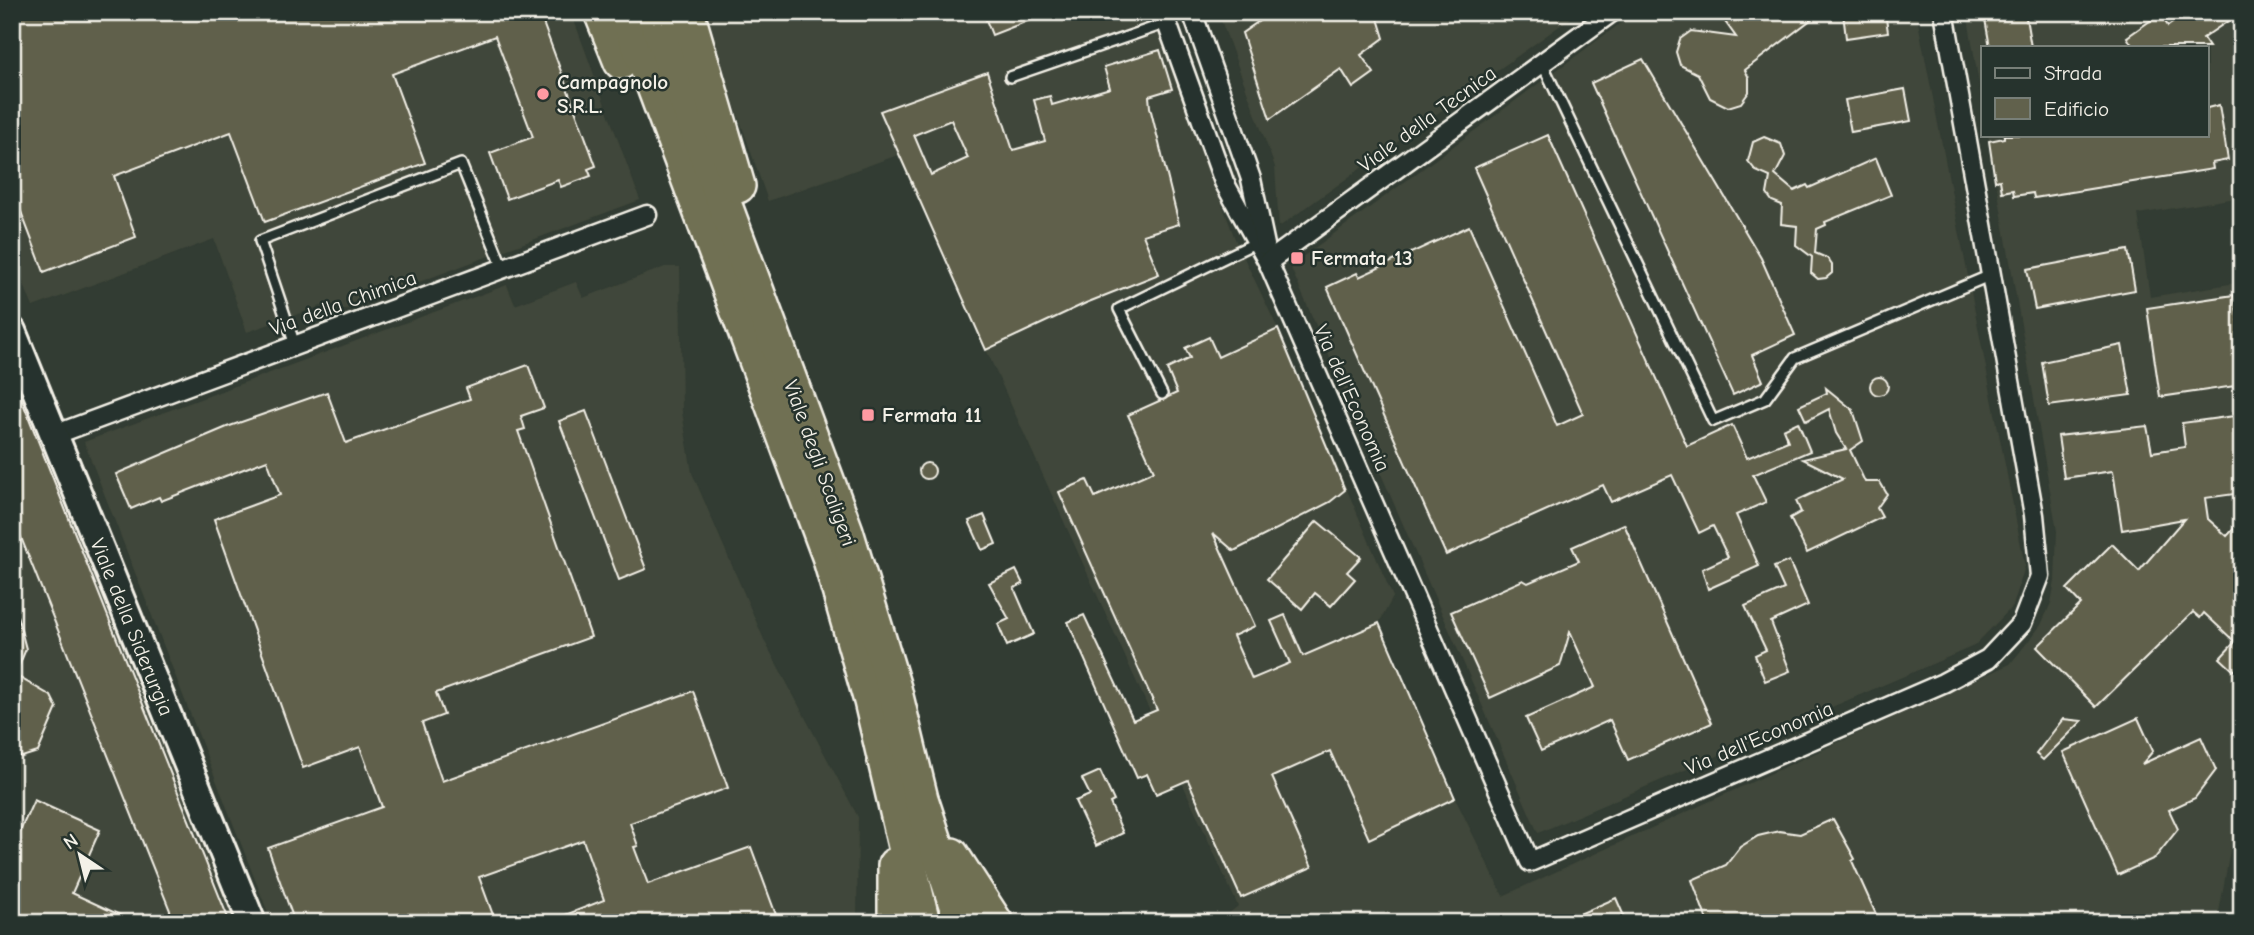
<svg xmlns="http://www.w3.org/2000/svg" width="2254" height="935" font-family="'Comic Neue',sans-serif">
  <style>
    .built { fill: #40473a }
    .building { fill: #61614c; stroke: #f4f1e8; stroke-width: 2; fill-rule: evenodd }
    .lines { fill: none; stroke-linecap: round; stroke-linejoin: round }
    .lane-casing { stroke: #f4f1e8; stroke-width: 14 }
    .street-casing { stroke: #f4f1e8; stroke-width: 23 }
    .secondary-casing { stroke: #f4f1e8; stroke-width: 32 }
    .highway-casing { stroke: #f4f1e8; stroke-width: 38 }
    .lane { stroke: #26332d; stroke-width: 9 }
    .street { stroke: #26332d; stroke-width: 18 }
    .secondary { stroke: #26332d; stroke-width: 26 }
    .highway { stroke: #707052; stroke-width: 33 }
    .poi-dot { fill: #ff9aa2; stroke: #26332d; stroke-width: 2.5 }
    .labels { text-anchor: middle; stroke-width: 5; stroke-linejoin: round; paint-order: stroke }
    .poi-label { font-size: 21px; font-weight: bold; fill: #f4f1e8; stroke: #26332d; text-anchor: start }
    .street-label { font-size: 21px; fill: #f4f1e8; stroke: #26332d }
  </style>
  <rect width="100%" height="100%" fill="#323c33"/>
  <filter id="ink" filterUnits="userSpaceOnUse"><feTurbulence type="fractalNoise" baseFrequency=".0143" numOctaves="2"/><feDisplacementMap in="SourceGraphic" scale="14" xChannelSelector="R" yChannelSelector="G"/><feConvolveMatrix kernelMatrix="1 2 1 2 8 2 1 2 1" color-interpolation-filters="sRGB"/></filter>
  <g filter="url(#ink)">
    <!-- built -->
    <g class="built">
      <polygon points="12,12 571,12 640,200 338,312 321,306 247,332 214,239 33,307 12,255"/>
      <polygon points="702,12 1151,12 1235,239 1278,329 1393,597 1379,623 1455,798 1503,896 2010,664 2019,653 2041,625 2051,603 2055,581 2057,531 1988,135 2207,135 2207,47 1983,47 1983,108 1967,12 2229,12 2242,94 2242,197 2138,214 2150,297 2242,282 2242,784 2217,923 1217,923 1238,906 898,155 768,201"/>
      <polygon points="1218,12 1579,12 1279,227 1275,167"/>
      <polygon points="1636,12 1916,12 2025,566 2013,606 1974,646 1538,833 1290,266"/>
      <polygon points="665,267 680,267 682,412 692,473 765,642 858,817 857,923 272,923 84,442 507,285 515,305 576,282 583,298"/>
      <polygon points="12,344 238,923 12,923"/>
    </g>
    <!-- building -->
    <g class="building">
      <polygon points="12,12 539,12 596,166 588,169 591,176 561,187 558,180 507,199 490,153 533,137 495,36 392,74 425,163 265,222 231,132 114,176 136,237 44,272 12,188"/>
      <polygon points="983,12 1048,12 1048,13 992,35"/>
      <polygon points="1258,12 1376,12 1384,38 1361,55 1374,73 1353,88 1341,69 1270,119 1242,33 1262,19"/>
      <polygon points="1718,12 1821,12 1745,70 1749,78 1749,92 1741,103 1728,107 1710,98 1698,74 1680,65 1676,52 1680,39 1691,31 1736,37"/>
      <polygon points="1885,12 1888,32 1846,38 1843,13"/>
      <polygon points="2025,12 2031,47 1990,47 1985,19"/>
      <polygon points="2187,12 2221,12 2228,21 2203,38 2209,47 2133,47 2127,37 2160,14 2168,26"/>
      <path d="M1160,50L1172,89L1149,96L1150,107L1179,224L1143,235L1159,274L1086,303L986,350L880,111L987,72L1013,150L1045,141L1034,100L1050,96L1052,105L1110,88L1104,67ZM951,120L968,158L931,175L914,135Z"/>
      <polygon points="1643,59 1761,258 1795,335 1752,355 1763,381 1733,395 1591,83"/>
      <polygon points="1905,89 1911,121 1851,132 1845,100"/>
      <polygon points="2219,105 2228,160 2212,163 2213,169 2034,198 2033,193 2014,196 2013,190 2002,192 2000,180 1995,181 1989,141 2004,138 2004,135 2207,135 2207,108"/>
      <polygon points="1548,135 1687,446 1732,425 1747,458 1788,441 1783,429 1798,422 1810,451 1753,475 1766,502 1736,515 1759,566 1708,589 1702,569 1728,557 1713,526 1699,533 1672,475 1611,502 1603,485 1446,555 1327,287 1357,273 1359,277 1469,226 1557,426 1583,414 1474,168"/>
      <polygon points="1764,137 1781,144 1785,156 1775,175 1794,191 1807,185 1809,188 1876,158 1891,195 1825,222 1826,225 1817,229 1815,253 1827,258 1832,265 1832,273 1826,278 1818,279 1811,273 1812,257 1796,245 1797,226 1781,224 1782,205 1772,201 1767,194 1770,177 1756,171 1748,161 1753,142"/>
      <polygon points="2128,250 2135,290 2035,309 2027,269"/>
      <polygon points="2234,295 2242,339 2242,385 2160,397 2147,308"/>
      <polygon points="1278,329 1345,490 1330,502 1234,551 1213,533 1255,626 1233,636 1252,679 1290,663 1271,621 1285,615 1303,656 1379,623 1455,798 1369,839 1330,751 1272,777 1312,867 1241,898 1188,780 1156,794 1147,774 1137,778 1068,622 1084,615 1133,720 1157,710 1059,492 1087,480 1095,497 1154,471 1128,415 1177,393 1167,369 1190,358 1185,348 1209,337 1218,357"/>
      <polygon points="2122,345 2131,395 2049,406 2042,362"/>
      <polygon points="528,365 544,408 521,416 525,429 518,431 591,637 436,693 444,715 422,723 442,781 693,691 728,788 630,823 638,846 634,847 648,884 751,847 779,923 545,923 604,900 583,840 479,877 496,923 295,923 268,848 382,807 360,747 303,768 214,519 280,495 267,460 161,501 159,497 131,509 116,474 227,427 327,392 346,443 470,399 466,388"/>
      <circle cx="1879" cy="386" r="9"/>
      <polygon points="12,378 13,378 230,923 175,923 12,515"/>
      <polygon points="1826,388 1853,410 1863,441 1850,450 1865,482 1880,482 1887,494 1877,508 1882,517 1807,553 1790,518 1801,512 1796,501 1843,479 1803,459 1846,449 1836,433 1829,409 1806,421 1799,406 1827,393"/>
      <polygon points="586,411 646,569 619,580 559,421"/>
      <polygon points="2242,415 2242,493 2205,498 2208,519 2227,536 2242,520 2242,662 2234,671 2220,658 2235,642 2204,613 2200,618 2193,612 2096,707 2037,647 2081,604 2067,589 2112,544 2139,571 2184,519 2122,530 2113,471 2064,478 2058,436 2147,426 2152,452 2185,447 2182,423"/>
      <circle cx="927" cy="471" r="8"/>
      <polygon points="984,515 996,544 982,550 969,521"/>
      <polygon points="1317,521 1361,557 1347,572 1355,579 1331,606 1315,593 1302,609 1267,579"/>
      <polygon points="1624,524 1712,723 1628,760 1610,720 1541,751 1526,718 1595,687 1570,632 1560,666 1490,698 1451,612 1523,580 1528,583 1579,561 1572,547"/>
      <polygon points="1789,561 1808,605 1771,622 1790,671 1765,681 1755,655 1766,650 1745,606 1784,589 1774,567"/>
      <polygon points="1016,570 1023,584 1014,588 1034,634 1007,646 998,624 1009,619 989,583"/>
      <polygon points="12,615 17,615 26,649 15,675 51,696 57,708 38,752 22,757 12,753"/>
      <polygon points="2138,718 2153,751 2142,764 2201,737 2216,770 2195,798 2169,810 2178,829 2155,858 2118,875 2063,752"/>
      <polygon points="2063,719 2082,721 2043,760 2036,754"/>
      <polygon points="1100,771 1114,801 1110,803 1123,833 1096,846 1075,801 1090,795 1082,779"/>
      <polygon points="34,800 100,830 72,893 137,923 12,923 12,849"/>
      <polygon points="1833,819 1855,859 1852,861 1880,923 1708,923 1692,880 1726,865 1740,847 1758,836 1779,831 1800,834"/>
      <polygon points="1616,898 1627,923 1559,923"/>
    </g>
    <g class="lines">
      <defs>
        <g id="lane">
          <polyline points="1542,63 1713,421 1765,399 1795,358 1991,275"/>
          <polyline points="1010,77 1167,23"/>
          <polyline points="295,345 260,241 461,164 503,268"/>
          <polyline points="1162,394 1119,309 1257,242"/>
        </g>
        <g id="street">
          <polyline points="1163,12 1224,182 1268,262 1530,862 1943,683 1988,659 2022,623 2040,576 2034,515 1944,12"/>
          <polyline points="1192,12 1251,179 1265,245"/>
          <polyline points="1268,262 1612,12"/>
          <polyline points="54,435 647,215"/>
        </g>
        <polyline id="secondary" points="12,331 252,923"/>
        <g id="highway">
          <polyline points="601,12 621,62"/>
          <polyline points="626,12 829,556 871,701 923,923"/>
          <polyline points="653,12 846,531 894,688 921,799 962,923"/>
          <polyline points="687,12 738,186"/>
          <polyline points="952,855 996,923"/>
          <polyline points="895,923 895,865"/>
        </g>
      </defs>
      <!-- lane casing -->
      <use href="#lane" class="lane-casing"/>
      <!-- street casing -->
      <use href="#street" class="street-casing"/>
      <!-- secondary casing -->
      <use href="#secondary" class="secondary-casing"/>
      <!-- highway casing -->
      <use href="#highway" class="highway-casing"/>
      <!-- lane -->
      <use href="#lane" class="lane"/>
      <!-- street -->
      <use href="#street" class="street"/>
      <!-- secondary -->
      <use href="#secondary" class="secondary"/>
      <!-- highway -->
      <use href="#highway" class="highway"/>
    </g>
  </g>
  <!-- markers -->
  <g class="poi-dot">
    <circle cx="543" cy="94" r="7"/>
    <rect x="1290" y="251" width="14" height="14" rx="3.5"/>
    <rect x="861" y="408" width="14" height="14" rx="3.5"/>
  </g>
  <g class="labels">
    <!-- poi labels -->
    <g class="poi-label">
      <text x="557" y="89">Campagnolo<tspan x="557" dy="24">S.R.L.</tspan></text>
      <text x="1311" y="265">Fermata 13</text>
      <text x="882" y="422">Fermata 11</text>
    </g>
    <!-- street labels -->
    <g class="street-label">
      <text transform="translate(1427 119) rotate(-36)" y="7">Viale della Tecnica</text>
      <text transform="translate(343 303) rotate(-20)" y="7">Via della Chimica</text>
      <text transform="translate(1352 398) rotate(66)" y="7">Via dell'Economia</text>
      <text transform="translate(820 463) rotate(70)" y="7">Viale degli Scaligeri</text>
      <text transform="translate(132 627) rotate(68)" y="7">Viale della Siderurgia</text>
      <text transform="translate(1759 738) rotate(-23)" y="7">Via dell'Economia</text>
    </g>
  </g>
  <!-- margin -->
  <rect width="2254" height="935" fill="none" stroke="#26332d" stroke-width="42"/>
  <rect x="21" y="21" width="2212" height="893" fill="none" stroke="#f4f1e8" stroke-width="2.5" filter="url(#ink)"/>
  <!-- legend -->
  <rect x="1981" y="46" width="228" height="91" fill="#26332d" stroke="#787f78" stroke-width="2"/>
  <rect x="1995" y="68" width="35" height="10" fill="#26332d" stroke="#787f78" stroke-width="2"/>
  <text x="2044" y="80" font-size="21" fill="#f4f1e8">Strada</text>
  <rect x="1995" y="98" width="35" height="21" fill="#61614c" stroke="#787f78" stroke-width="2"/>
  <text x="2044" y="116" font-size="21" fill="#f4f1e8">Edificio</text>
  <!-- north arrow -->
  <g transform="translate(80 855) rotate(325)" stroke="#26332d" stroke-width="5" paint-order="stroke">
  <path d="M0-5L12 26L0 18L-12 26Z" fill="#f4f1e8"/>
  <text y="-10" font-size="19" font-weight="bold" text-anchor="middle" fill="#f4f1e8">N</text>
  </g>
</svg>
